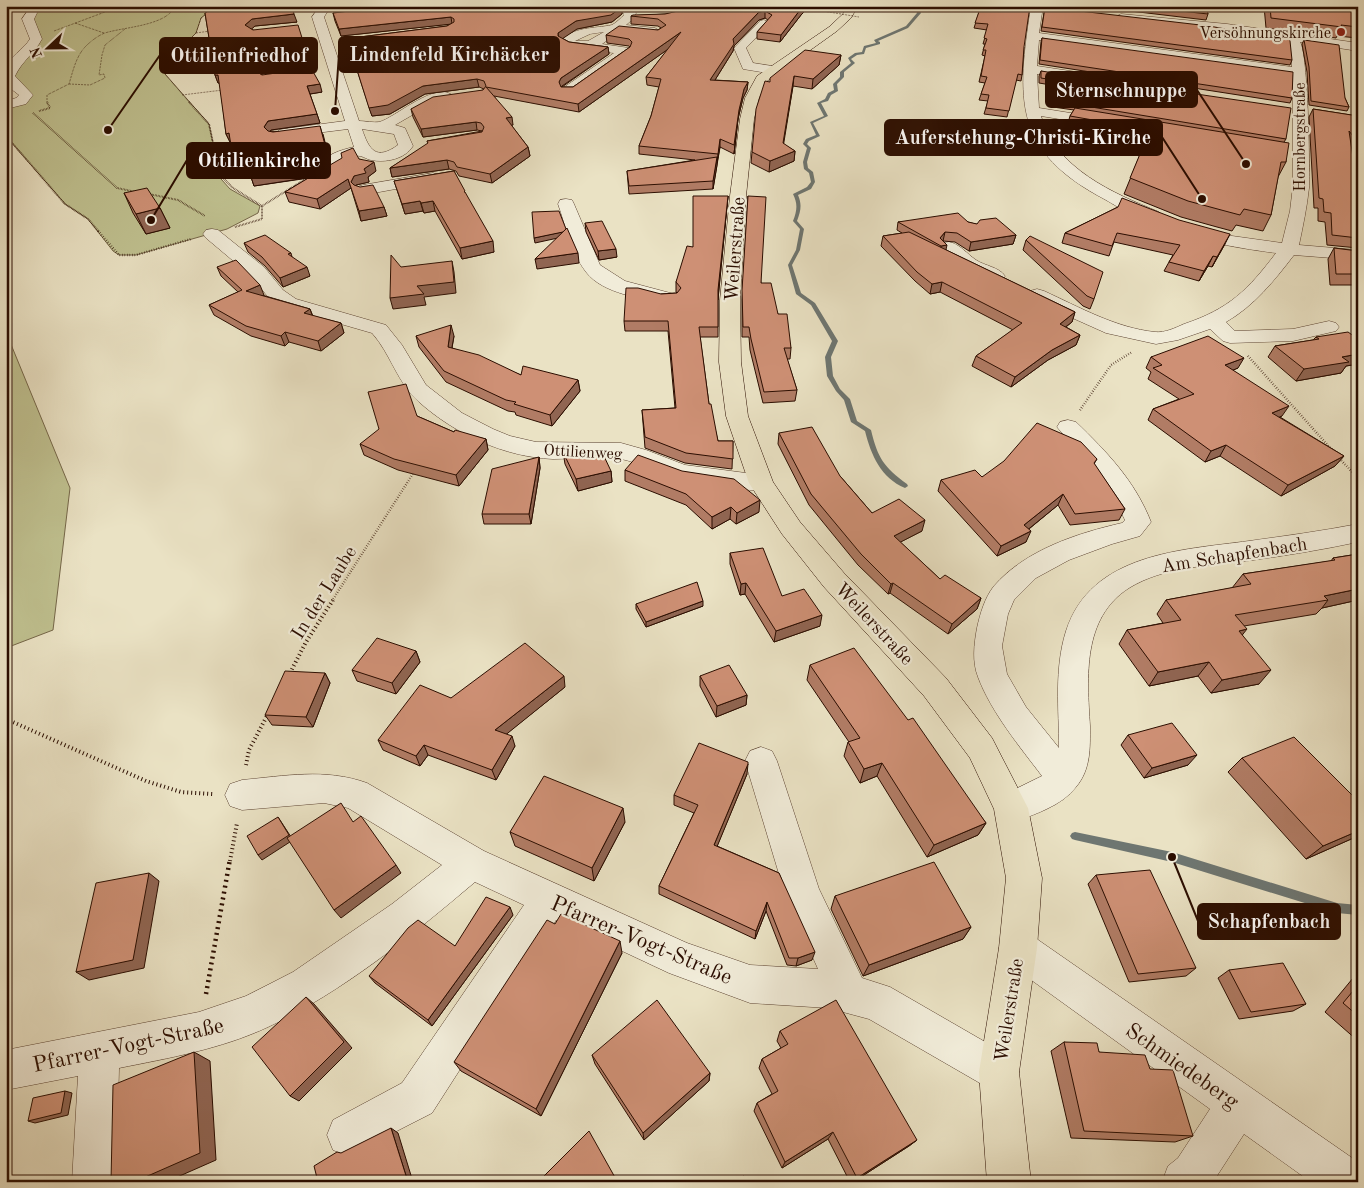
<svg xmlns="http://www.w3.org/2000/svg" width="1364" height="1188" font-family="'Old Standard TT',serif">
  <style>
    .green { fill: #bfc08f; stroke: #756648 }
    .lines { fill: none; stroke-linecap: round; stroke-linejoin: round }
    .stream { fill: #6e7671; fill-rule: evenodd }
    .minor-casing { stroke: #5b4231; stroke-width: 1 }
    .major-casing { stroke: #2b0d00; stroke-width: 1 }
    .path-far4 { stroke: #2b0d00; stroke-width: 1; stroke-dasharray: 0.5 1; stroke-linecap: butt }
    .path-far3 { stroke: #2b0d00; stroke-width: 2; stroke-dasharray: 0.5 1; stroke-linecap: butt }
    .path-far2 { stroke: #2b0d00; stroke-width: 2.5; stroke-dasharray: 0.5 2; stroke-linecap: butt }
    .path-far1 { stroke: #2b0d00; stroke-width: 4; stroke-dasharray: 1 3; stroke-linecap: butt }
    .path { stroke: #2b0d00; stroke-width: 4.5; stroke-dasharray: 2 4; stroke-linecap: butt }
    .minor { fill: #f1ecd9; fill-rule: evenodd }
    .major { fill: #eae2c4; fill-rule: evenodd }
    .path-bridge { stroke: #2b0d00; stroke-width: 1; stroke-dasharray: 0.5 1; stroke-linecap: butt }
    .wall { fill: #b17c65; stroke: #2b0d00 }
    .shaded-wall { fill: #906552; stroke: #2b0d00 }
    .building { fill: #ce9075; stroke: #2b0d00 }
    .poi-dot { fill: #8f2418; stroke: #f1ecd9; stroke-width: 2 }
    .labels { text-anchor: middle; stroke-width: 4.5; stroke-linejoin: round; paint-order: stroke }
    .far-poi-label { font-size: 16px; fill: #2b0d00; stroke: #f1ecd9; text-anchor: end }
    .far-street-label { font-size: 16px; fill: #2b0d00; stroke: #f1ecd9 }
    .street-label { font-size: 19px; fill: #2b0d00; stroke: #f1ecd9 }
    .near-street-label { font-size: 22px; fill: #2b0d00; stroke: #f1ecd9 }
    .leader { fill: none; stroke: #2b0d00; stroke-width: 2 }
    .callout-dot { fill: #2b0d00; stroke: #f1ecd9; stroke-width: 2 }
    .callout { fill: #2b0d00; stroke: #2b0d00; stroke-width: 2 }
    .callout-label { font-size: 20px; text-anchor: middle; font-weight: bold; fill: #fff }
  </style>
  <rect width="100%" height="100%" fill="#eae2c4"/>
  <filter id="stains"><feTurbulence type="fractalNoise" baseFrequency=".004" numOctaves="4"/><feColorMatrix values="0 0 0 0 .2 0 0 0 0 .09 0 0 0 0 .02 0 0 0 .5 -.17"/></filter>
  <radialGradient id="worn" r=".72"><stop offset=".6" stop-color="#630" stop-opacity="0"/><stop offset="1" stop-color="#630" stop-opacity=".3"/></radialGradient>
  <!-- green -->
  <g class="green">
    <polygon points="39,6 216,6 201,18 196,33 167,62 165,74 209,124 213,143 213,170 230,189 260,206 258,213 227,229 136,255 119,255 113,251 88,219 65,204 6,136 6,105 26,97 11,82 33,45 30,24"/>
    <polygon points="6,310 10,342 70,488 53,630 6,648"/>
  </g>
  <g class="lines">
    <!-- stream -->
    <g class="stream">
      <path d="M918,7L920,8L921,13L908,28L878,41L880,42V44L866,48L864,54L857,55L851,59L855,63L844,72V77L837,84L838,91L831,95L828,101L821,103L828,116L813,123L820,136L809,141L807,144L811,148L807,162L808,168L813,172L815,182L811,189L798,195C802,204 801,211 797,221L804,229L800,250L792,265L801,293L815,303L838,341L831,357L833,376L840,389L850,399L857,421L871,430C878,459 884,467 907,484L908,486L905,488C881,478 871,455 865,431L851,422L844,400L836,391L827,376L825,357L832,341L811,305L796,294L788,265L796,250L800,229L793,221C797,211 798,204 793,194L807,187L811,182L809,173L804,169L803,162L807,148L803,144L806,139L816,135L810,122L824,116L817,103L825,99L828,93L834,90L833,84L840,77V72L851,63L848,58L855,53L862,52L864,46L876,43L874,40L906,26L917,13L916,8Z"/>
      <polygon points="1075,832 1172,852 1337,903 1358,905 1358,915 1337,913 1172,862 1075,840 1072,839 1070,836 1072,833"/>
    </g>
    <defs>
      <g id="minor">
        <path d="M31,6H44L37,13L34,19L42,39C34,54 22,61 15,76L33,95L26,104L6,109V101L16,98L19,95L6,85C6,80 5,73 6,68C8,58 24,49 30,39L22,19Z"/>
        <path d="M320,6H331L324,17L359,121C365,121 374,123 379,122C394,119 438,78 454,97L452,100L433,103L395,125L405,128L413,146C405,159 386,163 371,160C366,159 361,155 357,156C342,157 334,174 318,170L316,167C325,155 340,150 354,147L348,129L284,137L279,136L277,133L279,130L284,129L345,121L312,17ZM362,129L394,134L398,145C376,161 369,150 362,129Z"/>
        <path d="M621,6H632L636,13L634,18L626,25L655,28L661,32L655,36L619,32L602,44L629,48L631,51L629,54L573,94H563L561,91L563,88L614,53C601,51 568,51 560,42C573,26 594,29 612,25C616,23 621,18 624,15ZM604,32L588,41H575L590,34Z"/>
        <path d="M1031,6H1043L1039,33L1292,67L1290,45L1287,40L1227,30L1121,20L1115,17L1121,14L1227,24L1358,43V51L1300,42C1308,55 1310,167 1309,188C1307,207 1303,226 1299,245L1358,250V260L1294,255C1274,281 1254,306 1226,322L1235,331L1293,329L1329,321L1336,323L1339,327L1336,331L1293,341L1230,343L1223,341L1210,329L1178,340L1156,344L1106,333L1030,299L1027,295L1030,291L1037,289L1044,291C1079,307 1116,328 1155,332C1165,333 1175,328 1184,324C1229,309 1248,290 1276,253C1260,251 1192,242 1183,230L1186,226L1192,225L1232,236L1282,243L1290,211L1293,186V75L1039,40L1037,66L1156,84L1163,88L1156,92L1037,74L1039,108L1108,119L1113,120L1115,123L1113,126L1108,127L1041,116C1056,169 1113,193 1159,212L1161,216L1159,220C1143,224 1120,208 1106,200C1012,151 1017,100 1031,6Z"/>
        <polygon points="764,20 770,23 746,48 753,63 779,67 780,70 774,74 743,69 734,48 760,21"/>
        <polygon points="433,173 439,175 441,178 439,181 363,195 357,193 355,190 357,187 363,185"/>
        <path d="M566,199L572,200L574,204L600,265L625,281L674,294L677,298L674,302L667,304C641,298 603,294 586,272C571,253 566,226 558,204L560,200Z"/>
        <path d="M212,229L218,230L264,267L283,290L296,299L386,325L402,345L426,385L462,413L493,429L510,436L536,442L621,443L646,450L685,465L761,475L770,477L773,483L770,489L761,491C731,488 701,486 671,477C654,472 638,462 621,459C598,454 576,459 553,459C504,457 455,434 419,402C397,383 391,354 372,333L282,307L269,298L250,275L206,238L203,234L206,230Z"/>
        <path d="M949,242C960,244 967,254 976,260C985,266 999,267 1005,276L1003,280C985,284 950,262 940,247L943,243Z"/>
        <path d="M1068,420L1076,422C1107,452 1135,481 1151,522L1140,536L1112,544L1069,560L1036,578L1014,600L1008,614L1002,646L1007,674L1026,707L1059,748C1059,709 1054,669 1066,631C1091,553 1182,550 1249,541C1285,536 1322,531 1358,524V542C1321,550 1283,556 1246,561C1206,566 1163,567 1129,588C1082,618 1087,677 1090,726C1090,748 1091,769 1076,787C1062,806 1033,815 1011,823L999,819L994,808L999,797L1042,776C1020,747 991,712 978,677C972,662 974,644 977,628C980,614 985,597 994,586C1025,550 1078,533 1122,523L1125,520L1109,488L1057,427L1060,422Z"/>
        <path d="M761,747L772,751L777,761L819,889L862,978L890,987L1013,1058L1019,1072L1013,1086L999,1092L985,1086L869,1019L828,1008L750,1003L669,973L556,920L432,1113L348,1156L333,1150L327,1135L333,1120L402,1083L524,905L475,882C411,936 344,991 268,1027C221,1049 169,1058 119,1068L116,1182H72L78,1076L6,1090V1050L199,1012L246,996L293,972L392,904L442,865L348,808L324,803L242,810L230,806L225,795L230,784L242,780C285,776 325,768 367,783L484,851L687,943L750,965L818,969L785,894L745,761L750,751Z"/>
        <polygon points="1018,929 1031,935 1358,1162 1358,1182 1311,1182 1244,1134 1213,1182 1162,1182 1168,1166 1178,1158 1210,1109 1005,961 999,948 1005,935"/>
      </g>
      <polygon id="major" points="847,6 858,6 851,18 837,31 767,81 759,98 754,119 746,196 740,300 741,362 748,416 773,482 800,522 844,573 946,678 992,738 1028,808 1042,878 1037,948 1019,1072 1031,1182 987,1182 979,1072 999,948 1006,878 994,809 970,758 924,696 824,587 782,534 749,483 726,416 719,362 720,300 730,196 740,119 745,98 757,76 829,27 843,14"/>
    </defs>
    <!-- minor casing -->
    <use href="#minor" class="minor-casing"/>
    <!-- major casing -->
    <use href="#major" class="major-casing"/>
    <!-- path-far4 -->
    <g class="path-far4">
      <polyline points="75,23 104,33"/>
      <polyline points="54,31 121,6"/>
      <polyline points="196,33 210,31"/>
      <polyline points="69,84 90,85 105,78 104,74 99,75 102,55 105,45 125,29"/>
      <polyline points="182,95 223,90"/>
      <path d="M47,103V95L69,84C73,71 76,56 86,46C91,41 99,35 105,33C123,27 167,26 175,6"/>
      <polyline points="190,103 165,74 167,62 196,33 201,18 216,6"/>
    </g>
    <!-- path-far3 -->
    <g class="path-far3">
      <polyline points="189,102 209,124 213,143 215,170 233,188 262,206"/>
      <polyline points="39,111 50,108 47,102"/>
      <polyline points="33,113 117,188 136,192"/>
      <polyline points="6,136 65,204 88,219 99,232"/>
      <polyline points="149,194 178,200 205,216"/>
      <polyline points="235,227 262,219 262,206 307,178"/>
    </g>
    <!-- path-far2 -->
    <g class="path-far2">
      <polyline points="98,231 119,255 136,255 191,239"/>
      <polyline points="1248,356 1332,450"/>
      <polyline points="1080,410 1111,365 1132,352"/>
      <polyline points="1338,457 1358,478"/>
      <polyline points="332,601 414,472"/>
    </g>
    <!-- path-far1 -->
    <g class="path-far1">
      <polyline points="290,673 306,642 333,600"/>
      <polyline points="6,719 146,781 181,792 213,794"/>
      <polyline points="246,765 249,750 268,714"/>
      <polyline points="230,861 237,823"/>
    </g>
    <!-- path -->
    <polyline class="path" points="206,994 230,859"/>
    <!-- minor -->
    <use href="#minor" class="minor"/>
    <!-- major -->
    <use href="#major" class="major"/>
    <!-- path-bridge -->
    <polyline class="path-bridge" points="805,8 859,17"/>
  </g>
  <!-- wall -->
  <g class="wall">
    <polygon points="634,6 686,6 665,11 637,11"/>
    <polygon points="810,6 801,15 780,42 757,39 757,32 768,20 765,18 759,20 734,46 733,51 715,80 748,82 747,90 743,98 738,119 734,154 720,147 713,189 629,194 627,171 695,160 639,154 639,146 651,116 659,87 647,85 646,77 668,49 579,112 494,96 513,125 511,125 528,147 530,156 492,183 459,176 456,171 449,169 392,177 390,168 428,144 427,141 482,131 477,130 423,137 413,117 411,109 483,90 484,89 479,87 425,94 390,114 372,116 357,70 474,54 478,51 475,50 355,66 346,46 344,39 447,26 450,24 341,36 335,21 333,13 622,7 622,14 612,22 577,29 562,38 569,42 608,47 609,54 562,87 573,87 630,47 629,46 607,43 606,35 658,30 661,28 658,26 631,24 631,16 665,14"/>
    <polygon points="981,6 1024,47 1022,75 1021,81 1016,80 1007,117 984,114 988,101 979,100 985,83 979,82 985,56 982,55 985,44 983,44 987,30 974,28"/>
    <polygon points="1088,6 1206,6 1208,14 1206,20"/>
    <polygon points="1264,6 1358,6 1358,38 1337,36 1336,38 1266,28"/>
    <polygon points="1045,7 1268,37 1269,34 1292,60 1290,65 1041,31"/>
    <polygon points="205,13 297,22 255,26 251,29 308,57 310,65 264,71 260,74 322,92 310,94 320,123 271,130 270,131 323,134 328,154 318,163 330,165 359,159 376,171 368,177 369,182 356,185 356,186 384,207 387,216 361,221 351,188 320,209 289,202 285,192 309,178 254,186 251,177 249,159 235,161 231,142 230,142 226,134 220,83 218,83 215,75"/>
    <polygon points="1042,38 1292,98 1290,103 1039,64 1041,42"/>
    <polygon points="1304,40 1345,98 1349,107 1347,111 1309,105 1307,72 1302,44"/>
    <polygon points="841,55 839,65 812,89 793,86 783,144 795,151 794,161 769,172 751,163 752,152 770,82"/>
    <polygon points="1041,71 1286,139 1284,142 1286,162 1278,177 1271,215 1263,231 1236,225 1232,231 1217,227 1181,217 1124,194 1144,145 1066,130 1070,116 1074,110 1053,107 1055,101 1063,87 1039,83 1039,76"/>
    <polygon points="1313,109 1357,116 1358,147 1352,150 1358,191 1358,248 1327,245 1325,222 1318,221 1318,208 1314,208 1309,117"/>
    <polygon points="454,171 494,252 462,259 435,211 424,213 423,211 405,214 394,181"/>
    <polygon points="124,193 160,208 170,228 146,234 133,213"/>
    <polygon points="728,196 718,298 718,337 700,337 709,404 718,441 733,441 732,469 685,463 645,448 642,410 675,408 668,331 625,331 624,321 661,294 677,293 676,292 676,282 693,247"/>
    <polygon points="748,196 761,283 778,314 791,348 790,359 787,359 797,390 795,401 763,403 750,350 749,337 742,337 742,300"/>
    <polygon points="1118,207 1225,244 1212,267 1208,266 1199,281 1164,271 1169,262 1173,255 1114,242 1109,256 1062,243 1065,233"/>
    <polygon points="898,222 968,222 1016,235 1013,244 969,251 955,242 943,241 946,250 1075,312 1072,322 1066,327 1080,335 1076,345 1048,360 1011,387 972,366 976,356 1013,330 940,292 930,294 915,281 881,246 883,236 902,233 897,230"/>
    <polygon points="585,223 617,257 599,260 586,232"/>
    <polygon points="1026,240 1094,299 1090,309 1083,306 1023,250"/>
    <polygon points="244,243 291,253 292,257 310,276 283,287 265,266 248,252"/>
    <polygon points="1334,248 1358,251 1358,285 1330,285 1328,259"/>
    <polygon points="217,267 264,295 262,295 310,309 313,316 341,323 344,333 321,351 289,342 285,346 251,336 214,315 209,305 238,292 221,276"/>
    <polygon points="416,336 454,336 452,348 521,375 578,380 580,391 552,426 516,415 515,412 508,411 446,382 419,347"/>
    <polygon points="1316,337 1358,339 1358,364 1346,366 1341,373 1296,381 1268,357 1275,346 1313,340"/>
    <polygon points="1151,357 1238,368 1233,370 1282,416 1280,417 1344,456 1335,466 1281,496 1220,456 1205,462 1148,420 1153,409 1179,399 1148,379 1151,372 1146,368"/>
    <polygon points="417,416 454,432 486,439 488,450 459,486 398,470 364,455 360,444"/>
    <polygon points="779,433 840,476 872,513 922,531 900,542 940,579 981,598 977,609 948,634 890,593 888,594 858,565 809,505 778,444"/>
    <polygon points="563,452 611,471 612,482 578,491 565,464"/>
    <polygon points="539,457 540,468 531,524 484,524 482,514"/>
    <polygon points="1097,459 1094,464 1125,509 1119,520 1070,525 1058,505 1029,529 1026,542 997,556 938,491 941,480 982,477"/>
    <polygon points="625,470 759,512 736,524 730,519 712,529 686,505 625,481"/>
    <polygon points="730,553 782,596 820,626 774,642 745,594 740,595 730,564"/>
    <polygon points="1358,554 1358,600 1322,608 1316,614 1244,626 1242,636 1259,684 1211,693 1198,676 1149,686 1119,644 1127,630 1163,623 1157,614 1166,600 1232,588 1243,574 1331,561 1333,558"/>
    <polygon points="636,604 703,606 646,627 636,609"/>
    <polygon points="416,651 420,662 396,694 357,681 352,670"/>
    <polygon points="810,665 908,720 986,823 978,835 927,857 877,776 860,783 844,756 848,742 849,742 807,680"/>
    <polygon points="325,673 330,683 313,727 272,725 265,715"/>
    <polygon points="700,676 747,695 746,705 716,717 700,686"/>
    <polygon points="565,687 506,734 515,746 496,780 428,755 420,766 383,750 378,740 451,698"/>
    <polygon points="1128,735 1188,765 1144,778 1121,745"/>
    <polygon points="1242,758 1358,836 1306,859 1228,772"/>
    <polygon points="747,774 717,846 779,873 812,960 796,966 787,965 766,911 755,939 659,894 659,886 694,813 674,805 674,795"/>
    <polygon points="625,822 594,881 515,846 510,832"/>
    <polygon points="1096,875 1196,968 1186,976 1129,982 1088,884"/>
    <polygon points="835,896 971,927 963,939 863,976 831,909"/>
    <polygon points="513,915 432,1026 375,983 369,976 455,946"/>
    <polygon points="622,953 541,1116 461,1071 454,1062"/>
    <polygon points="1229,970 1306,1004 1293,1011 1239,1019 1218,978"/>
    <polygon points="1358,972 1358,1041 1325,1012"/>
    <polygon points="780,1031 917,1140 909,1146 853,1182 850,1182 828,1139 782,1168 754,1111 757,1103 772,1094 759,1068 762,1059 781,1048 777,1041"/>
    <polygon points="1064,1042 1099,1052 1150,1069 1193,1136 1175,1142 1071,1138 1051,1051"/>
    <polygon points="592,1055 710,1073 709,1081 644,1140 595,1064"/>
  </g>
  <!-- shaded-wall -->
  <g class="shaded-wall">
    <polygon points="329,6 365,6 330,11"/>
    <polygon points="665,6 686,6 665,11"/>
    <polygon points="803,6 810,6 801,15 780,42 781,35"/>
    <polygon points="622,7 622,14 612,22 577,29 559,41 558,33 576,21"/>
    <polygon points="765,11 765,18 759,20 734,46 733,51 710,88 710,80 733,39 759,12"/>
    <polygon points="294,14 297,22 255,26 247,33 245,25 252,19"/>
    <polygon points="451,17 452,24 341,36 339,29"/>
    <polygon points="681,32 681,40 579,112 578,104"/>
    <polygon points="474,43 475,50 355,66 353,59"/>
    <polygon points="608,47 609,54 562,86 559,90 559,82 561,78"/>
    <polygon points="841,55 839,65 812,89 813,79"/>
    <polygon points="308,57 310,65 264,71 255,78 252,69 261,63"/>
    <polygon points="215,75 218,75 221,83 218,83"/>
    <polygon points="794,76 793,86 782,154 783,143"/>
    <polygon points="477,79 479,87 425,94 390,114 372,116 369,108 423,86"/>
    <polygon points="748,82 747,90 743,98 738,119 734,154 739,110 744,89"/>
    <polygon points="320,84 322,92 310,94 307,86"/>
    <polygon points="317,114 320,123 271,130 267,136 264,127 268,121"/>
    <polygon points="512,117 513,125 507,126 506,118"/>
    <polygon points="476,122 477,130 423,137 421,129"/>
    <polygon points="320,126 328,154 315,166 312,157"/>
    <polygon points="229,133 233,142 230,142 226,134"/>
    <polygon points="720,139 720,147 717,163 718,154"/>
    <polygon points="1357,141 1358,141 1358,147 1352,150"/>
    <polygon points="528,147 530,156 492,183 490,174"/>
    <polygon points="247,149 251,159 235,161 232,152"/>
    <polygon points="795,151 794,161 769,172 770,161"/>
    <polygon points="717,157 717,165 713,189 713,181"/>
    <polygon points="447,160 449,169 392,177 390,168"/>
    <polygon points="374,162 376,171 368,177 369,182 356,185 353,191 351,182 354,176"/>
    <polygon points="330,165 332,174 254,186 251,177"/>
    <polygon points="348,179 351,188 320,209 317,199"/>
    <polygon points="728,196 727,206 718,300 718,290"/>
    <polygon points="420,201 423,211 405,214 402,204"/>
    <polygon points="433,201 435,211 424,213 421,203"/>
    <polygon points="384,207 387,216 361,221 359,211"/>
    <polygon points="160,208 170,228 146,234 136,214"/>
    <polygon points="566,231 567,236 535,243 534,238"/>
    <polygon points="945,232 943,241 940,238"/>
    <polygon points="1230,234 1225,244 1212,267 1217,257"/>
    <polygon points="1016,235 1013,244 969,251 971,242"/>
    <polygon points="493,241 494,252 462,259 460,248"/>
    <polygon points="947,245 945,254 939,255 941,246"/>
    <polygon points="616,249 617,257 599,260 598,251"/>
    <polygon points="578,253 579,263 537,269 535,259"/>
    <polygon points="1213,256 1208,266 1199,281 1204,271"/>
    <polygon points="452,261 454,272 456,293 424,297 426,305 393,309 390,298"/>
    <polygon points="307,267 310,276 283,287 280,278"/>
    <polygon points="942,282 940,292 930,294 932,284"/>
    <polygon points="260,285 264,295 250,300 246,291"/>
    <polygon points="310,309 313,318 304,313"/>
    <polygon points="1075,312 1072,322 1056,334 1060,324"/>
    <polygon points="341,323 344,333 321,351 318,341"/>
    <polygon points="451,325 454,336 450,358 448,347"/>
    <polygon points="285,332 289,342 285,346 281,336"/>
    <polygon points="1080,335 1076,345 1048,360 1011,387 1015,377 1052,350"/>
    <polygon points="1358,354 1358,364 1346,366 1341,373 1296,381 1304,369 1342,357"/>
    <polygon points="1244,358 1238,368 1219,376 1225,365"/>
    <polygon points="578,380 580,391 552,426 550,415"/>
    <polygon points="1289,406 1282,416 1265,423 1272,413"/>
    <polygon points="486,439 488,450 459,486 456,475"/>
    <polygon points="1226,445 1220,456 1205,462 1211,451"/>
    <polygon points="1344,456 1335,466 1281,496 1288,485"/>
    <polygon points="539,457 540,468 531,524 529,514"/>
    <polygon points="611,471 612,482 578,491 576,479"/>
    <polygon points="1063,494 1058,505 1020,536 1024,525"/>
    <polygon points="760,500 759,512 736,524 737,513"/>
    <polygon points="731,507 730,519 712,529 712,517"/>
    <polygon points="925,520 922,531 891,547 894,536"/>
    <polygon points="1031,531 1026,542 997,556 1001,546"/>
    <polygon points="746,583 745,594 740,595 741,584"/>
    <polygon points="893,583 890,593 888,594 891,584"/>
    <polygon points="1358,589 1358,600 1322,608 1328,600 1324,596"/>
    <polygon points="981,598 977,609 948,634 952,624"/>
    <polygon points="703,601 703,606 646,627 646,622"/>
    <polygon points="822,615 820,626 774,642 776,631"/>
    <polygon points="1247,629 1236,643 1239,631"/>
    <polygon points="416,651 420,662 396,694 392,683"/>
    <polygon points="1209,662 1198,676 1149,686 1158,672"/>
    <polygon points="1271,670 1259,684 1211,693 1222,680"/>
    <polygon points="325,673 330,683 313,727 306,717"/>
    <polygon points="564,676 565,687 498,741 495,730"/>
    <polygon points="747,695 746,705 716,717 717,706"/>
    <polygon points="512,736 515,746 496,780 492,770"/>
    <polygon points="424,745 428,755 420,766 416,756"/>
    <polygon points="1197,755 1188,765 1144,778 1152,768"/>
    <polygon points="882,763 877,776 860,783 864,769"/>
    <polygon points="748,764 747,774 714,854 714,845"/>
    <polygon points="623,808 625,822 594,881 592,868"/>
    <polygon points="278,817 293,840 262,860 258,855"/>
    <polygon points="986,823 978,835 927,857 934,845"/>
    <polygon points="1358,831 1358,836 1306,859 1323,846"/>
    <polygon points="396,865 401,873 341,918 334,910"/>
    <polygon points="149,873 159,881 144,968 89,980 76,972"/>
    <polygon points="767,902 766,911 755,939 756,931"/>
    <polygon points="510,907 513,915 432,1026 428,1020"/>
    <polygon points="971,927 963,939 863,976 869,965"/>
    <polygon points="620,941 622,953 541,1116 536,1109"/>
    <polygon points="815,952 812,960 796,966 798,958"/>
    <polygon points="306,997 314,1004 352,1048 299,1101 290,1096"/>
    <polygon points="194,1052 210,1061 216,1160 166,1182 134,1182"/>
    <polygon points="710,1073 709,1081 644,1140 643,1133"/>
    <polygon points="65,1091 72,1093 68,1115 35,1123 28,1121"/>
    <polygon points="391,1128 398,1133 413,1182 408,1182"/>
    <polygon points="833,1132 828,1139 782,1168 785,1162"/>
    <polygon points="917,1140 909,1146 853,1182 857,1178"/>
  </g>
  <!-- building -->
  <g class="building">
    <polygon points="217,6 292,6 294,14 252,19 245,25 253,30 298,25 308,57 261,63 252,69 262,75 311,68 320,84 307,86 317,114 268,121 264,127 268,131 273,132 320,126 325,145 312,157 314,162 321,163 329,161 330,165 342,158 341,153 353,148 359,159 374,162 364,169 366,173 354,176 351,182 354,185 360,187 373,185 384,207 359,211 348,179 317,199 285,192 330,165 251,177 247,149 232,152 229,133 226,134 218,75 215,75 205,13"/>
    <polygon points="392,6 621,6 622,7 611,15 576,21 558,33 558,36 569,42 608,47 561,78 559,82 561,87 573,87 630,47 632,42 629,39 606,35 619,26 658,30 666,25 658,19 631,16 633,15 665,14 700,6 803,6 781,35 757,32 772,15 765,11 759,12 733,39 734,44 710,80 748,82 744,89 739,110 734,145 720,139 718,154 639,146 651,116 661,79 646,77 681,32 578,104 486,87 512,117 506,118 528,147 490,174 457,167 454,162 447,160 390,168 428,143 427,141 482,132 484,127 481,123 476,122 421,129 411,109 433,97 483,90 486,86 484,81 477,79 423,86 388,105 369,108 357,70 474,54 482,49 479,44 474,43 353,59 344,39 447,26 454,22 454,19 451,17 339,29 333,13"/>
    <polygon points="981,6 1030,6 1024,47 1022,75 1018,74 1009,111 986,108 989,95 981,94 987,77 981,76 986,50 983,50 987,39 984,38 988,24 975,23"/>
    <polygon points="1135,6 1206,6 1208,14"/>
    <polygon points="1270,6 1358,6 1358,27 1341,25 1342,27 1271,18"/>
    <polygon points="1045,7 1209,26 1270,37 1269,34 1288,37 1290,41 1292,60 1042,27"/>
    <polygon points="1042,38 1293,72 1292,98 1040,60"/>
    <polygon points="1304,40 1339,45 1345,98 1349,107 1311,101 1309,67"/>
    <polygon points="805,50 841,55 813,79 794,76 783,143 795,151 770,161 752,152 756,109 765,81 770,82 770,78"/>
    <polygon points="1041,71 1291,108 1286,139 1055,101 1066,82 1041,78"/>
    <polygon points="1075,108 1289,143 1286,162 1281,162 1271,215 1244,209 1240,215 1225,211 1188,201 1130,178 1150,130 1070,116"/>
    <polygon points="1313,109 1358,116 1358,141 1357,141 1349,131 1358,191 1358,238 1332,235 1331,213 1324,212 1323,199 1319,198"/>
    <polygon points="717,157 713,181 629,186 627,171"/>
    <polygon points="454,171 465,191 464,192 465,192 493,241 460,248 433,201 421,203 420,201 402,204 394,181"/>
    <polygon points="147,188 160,208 136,214 124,193"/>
    <polygon points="693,196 728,196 718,290 718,327 699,327 709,404 711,404 718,441 733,441 733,459 686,453 645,437 642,410 676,408 668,321 624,321 626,288 638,288 661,294 677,293 681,288 676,282 687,246 693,247"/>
    <polygon points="748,196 766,197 761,283 771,283 778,314 787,314 791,348 784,348 797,390 764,392 751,339 749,327 743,327 742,290"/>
    <polygon points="1122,198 1179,220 1230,234 1217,257 1213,256 1204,271 1169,262 1180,245 1117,233 1112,246 1065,233 1118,207"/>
    <polygon points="559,211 566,229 563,232 534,238 532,212"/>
    <polygon points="958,213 968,222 977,224 980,220 996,218 1016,235 971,242 957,233 945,232 940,238 947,245 941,246 898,222"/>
    <polygon points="602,221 616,249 598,251 585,223"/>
    <polygon points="567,228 578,253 535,259"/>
    <polygon points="909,232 1075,312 1060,324 1080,335 1052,350 1015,377 976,356 1022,323 942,282 932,284 917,272 883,236"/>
    <polygon points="265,235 291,253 288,254 307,267 280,278 262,257 244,243"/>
    <polygon points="1030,236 1103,272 1094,299 1087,296 1026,240"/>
    <polygon points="1334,248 1358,251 1358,274 1336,274"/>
    <polygon points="391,255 401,267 452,261 454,282 417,286 424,294 390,298"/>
    <polygon points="236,260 260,285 246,291 310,309 304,313 341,323 318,341 285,332 281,336 246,326 209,305 242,290 217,267"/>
    <polygon points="451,325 448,347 479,355 521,375 523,366 578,380 550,415 514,404 516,402 506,400 444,371 416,336"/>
    <polygon points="1348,332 1358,339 1358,354 1342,357 1349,362 1304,369 1275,346 1319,339 1316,337"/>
    <polygon points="1208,336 1244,358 1225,365 1289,406 1272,413 1344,456 1288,485 1226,445 1211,451 1153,409 1194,394 1153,368 1162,365 1151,357"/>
    <polygon points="406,384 417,416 454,432 455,430 486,439 456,475 394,459 360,444 379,429 368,392"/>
    <polygon points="1037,423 1081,442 1097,459 1094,463 1125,509 1075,514 1063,494 1024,525 1031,531 1001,546 941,480 975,470 982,477 1004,461"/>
    <polygon points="812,427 840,476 872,513 899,499 925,520 894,536 940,579 945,575 981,598 952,624 893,583 891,584 861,554 811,494 779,433"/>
    <polygon points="563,452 602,452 611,471 576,479"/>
    <polygon points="638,455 682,471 734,479 760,500 737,513 731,507 712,517 686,494 625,470"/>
    <polygon points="539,457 529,514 482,514 492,469"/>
    <polygon points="763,548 782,596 804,589 822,615 776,631 746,583 741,584 730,553"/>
    <polygon points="1358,554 1358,589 1324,596 1328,600 1235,615 1247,629 1239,631 1271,670 1222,680 1209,662 1158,672 1127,630 1181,620 1166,600 1251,584 1243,574 1335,560 1333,558"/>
    <polygon points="697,582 703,601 646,622 636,604"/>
    <polygon points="377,638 416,651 392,683 352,670"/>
    <polygon points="525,643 564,676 495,730 512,736 492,770 424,745 416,756 378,740 420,685 451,698"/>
    <polygon points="854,648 908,720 913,718 986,823 934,845 882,763 864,769 848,742 860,738 810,665"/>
    <polygon points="729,665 747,695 717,706 700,676"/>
    <polygon points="285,671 325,673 306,717 265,715"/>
    <polygon points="1172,723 1197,755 1152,768 1128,735"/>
    <polygon points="1294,737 1358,801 1358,831 1323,846 1242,758"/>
    <polygon points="699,743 748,762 748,764 714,845 779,873 815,952 798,958 789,958 767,902 756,931 659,886 698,805 674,795"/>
    <polygon points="544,776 623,808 592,868 510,832"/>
    <polygon points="341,803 353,822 361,816 396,865 334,910 287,838"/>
    <polygon points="278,817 289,835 258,855 247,836"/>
    <polygon points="934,862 971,927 869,965 835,896"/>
    <polygon points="1150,870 1196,968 1138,974 1096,875"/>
    <polygon points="149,873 133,960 76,972 96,883"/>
    <polygon points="486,897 510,907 428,1020 369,976 408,928 418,920 455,946"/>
    <polygon points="561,914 620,941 536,1109 454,1062 547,920 555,924"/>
    <polygon points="1283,963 1306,1004 1251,1012 1229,970"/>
    <polygon points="1358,985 1358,1016 1343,1003"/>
    <polygon points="306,997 344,1042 290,1096 252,1047"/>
    <polygon points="657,1000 710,1073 643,1133 592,1055"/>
    <polygon points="836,1000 917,1140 857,1178 833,1132 785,1162 757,1103 778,1091 762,1059 788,1044 780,1031"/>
    <polygon points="1064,1042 1097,1043 1099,1052 1145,1055 1150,1069 1173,1070 1193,1136 1084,1131"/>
    <polygon points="194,1052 200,1153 134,1182 111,1182 113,1085"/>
    <polygon points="65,1091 61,1113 28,1121 33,1098"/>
    <polygon points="391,1128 408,1182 318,1182 314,1166 337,1152 341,1153"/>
    <polygon points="589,1131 617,1181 617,1182 538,1182"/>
    <polygon points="744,1176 745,1182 727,1182"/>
  </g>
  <!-- markers -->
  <circle class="poi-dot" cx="1341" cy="32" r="5"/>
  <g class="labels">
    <!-- far-poi labels -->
    <g class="far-poi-label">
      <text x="1331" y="38">Versöhnungskirche</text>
    </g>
    <!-- far-street labels -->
    <g class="far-street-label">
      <text transform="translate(1299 137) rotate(-90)" y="6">Hornbergstraße</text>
      <text transform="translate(583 451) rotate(3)" y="6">Ottilienweg</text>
    </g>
    <!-- street labels -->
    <g class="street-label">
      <text transform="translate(734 249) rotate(-86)" y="7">Weilerstraße</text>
      <text transform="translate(1234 554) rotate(-9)" y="7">Am Schapfenbach</text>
      <text transform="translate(323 592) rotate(-58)" y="7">In der Laube</text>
      <text transform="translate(875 623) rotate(47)" y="7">Weilerstraße</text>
      <text transform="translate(1008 1010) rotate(-81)" y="7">Weilerstraße</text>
    </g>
    <!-- near-street labels -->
    <g class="near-street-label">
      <text transform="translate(642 939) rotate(23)" y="8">Pfarrer-Vogt-Straße</text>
      <text transform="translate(128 1044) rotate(-12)" y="8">Pfarrer-Vogt-Straße</text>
      <text transform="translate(1183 1065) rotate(35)" y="8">Schmiedeberg</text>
    </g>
  </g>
  <!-- callouts -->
  <path class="leader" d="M335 111L339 54M108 130L160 55M1246 164L1197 90M1202 199L1162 137M151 220L187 160M1172 857L1198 921"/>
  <g class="callout-dot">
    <circle cx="335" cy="111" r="5"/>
    <circle cx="108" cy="130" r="5"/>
    <circle cx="1246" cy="164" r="5"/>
    <circle cx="1202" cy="199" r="5"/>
    <circle cx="151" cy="220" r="5"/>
    <circle cx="1172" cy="857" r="5"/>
  </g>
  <g class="callout">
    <rect x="339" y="37" width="220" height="35" rx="5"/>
    <rect x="160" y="38" width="157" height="35" rx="5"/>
    <rect x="1046" y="72" width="151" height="35" rx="5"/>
    <rect x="885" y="120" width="277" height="35" rx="5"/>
    <rect x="187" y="143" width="143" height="35" rx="5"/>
    <rect x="1198" y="904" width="142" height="35" rx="5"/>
  </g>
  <g class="callout-label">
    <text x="449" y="61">Lindenfeld Kirchäcker</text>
    <text x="239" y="62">Ottilienfriedhof</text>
    <text x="1121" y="97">Sternschnuppe</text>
    <text x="1023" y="144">Auferstehung-Christi-Kirche</text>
    <text x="259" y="167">Ottilienkirche</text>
    <text x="1269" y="928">Schapfenbach</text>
  </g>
  <!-- margin -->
  <rect width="1364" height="1188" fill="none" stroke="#eae2c4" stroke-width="25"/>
  <rect x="8" y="8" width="1349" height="1173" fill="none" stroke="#2b0d00" stroke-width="2.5"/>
  <rect x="12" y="12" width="1339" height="1163" fill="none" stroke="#2b0d00"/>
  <!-- north arrow -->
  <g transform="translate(48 48) rotate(248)" stroke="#f1ecd9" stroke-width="4" paint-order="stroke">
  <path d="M0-4L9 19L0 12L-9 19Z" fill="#2b0d00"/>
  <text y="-8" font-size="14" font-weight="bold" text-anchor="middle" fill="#2b0d00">N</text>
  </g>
  <rect width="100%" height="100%" filter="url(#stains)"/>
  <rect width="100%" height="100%" fill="url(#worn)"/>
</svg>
